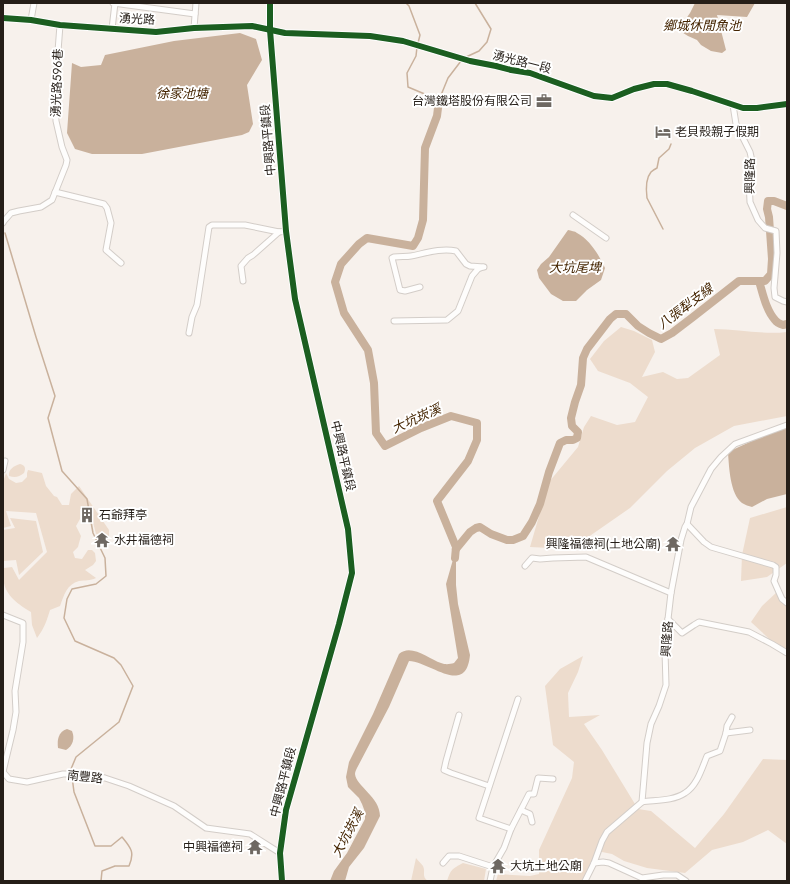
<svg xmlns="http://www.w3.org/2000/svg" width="790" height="884" font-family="Jost,'Noto Sans TC',sans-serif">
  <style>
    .green { fill: #eddccd }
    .water { fill: #c9b19c }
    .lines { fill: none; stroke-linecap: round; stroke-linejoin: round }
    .stream { stroke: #c9b19c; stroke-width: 1.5 }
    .river { stroke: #c9b19c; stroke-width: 8 }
    .minor-casing { stroke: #d3cdc8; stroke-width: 7 }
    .minor { stroke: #fefdfc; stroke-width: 5 }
    .cycleway-casing { stroke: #fff; stroke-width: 8 }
    .cycleway { stroke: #1b5e20; stroke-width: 6 }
    .labels { text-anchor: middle; stroke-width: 4; stroke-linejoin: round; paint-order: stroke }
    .street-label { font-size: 12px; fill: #251e18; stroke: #fff }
    .poi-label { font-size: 12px; fill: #251e18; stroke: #fff; text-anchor: start }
    .water-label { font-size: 13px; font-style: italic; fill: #442400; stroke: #fff }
  </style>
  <rect width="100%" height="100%" fill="#f7f1ec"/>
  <!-- green -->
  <g class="green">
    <path d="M621,327L634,331L652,340L655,352L642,377L663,372L677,379L688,378L720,355L714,329C738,329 763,335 787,332V416L734,426L695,448L667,471L630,508L571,549L530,547L549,482L578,447L584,427L591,416L617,425L635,422L648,397L630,383L598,371L590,359L604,341Z"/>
    <path d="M20,464C25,465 26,468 24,473C19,477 15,478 9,476C8,469 14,466 20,464Z"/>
    <path d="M28,470L42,473L46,486L54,496L57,497L62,505H69L71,494L79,486L109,530V536L96,534L93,522L87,510L80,509V519L76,526L81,536L79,543L78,547L73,552L75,558L82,559L88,550H92L95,553L96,561L93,565L85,570L96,578C90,581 85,580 79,581C67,584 64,595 60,606L50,610C47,620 44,629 37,638L32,625L31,612C13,601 0,591 4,568L12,567L19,580L47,552L36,513L6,511L11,526L3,528V482L6,473L9,479L16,483L22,482L27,477V473Z"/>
    <polygon points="787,507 787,563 767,577 741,581 742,555 750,518"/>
    <polygon points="10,518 36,521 43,552 19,575 16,560 3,561 3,530 15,528"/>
    <polygon points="778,591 787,602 787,651 780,649 751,622 762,606"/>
    <polygon points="583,656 578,672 568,693 569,717 600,715 584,724 602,750 638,809 651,811 695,848 724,814 763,759 787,760 787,844 768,830 743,842 712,850 685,873 647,868 624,861 612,854 597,851 583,881 496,881 498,874 530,876 539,874 539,850 572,778 574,762 553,745 545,686 560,669"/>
    <path d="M416,858C418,861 421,863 423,866C426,872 421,876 428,881H411Z"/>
    <path d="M463,863L486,869L484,881H447C451,869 452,869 463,863Z"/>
  </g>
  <!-- water -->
  <g class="water">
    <polygon points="695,3 755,3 747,17 717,15 726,50 722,53 711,51 701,45 697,40 688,36 680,31 681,26 690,13"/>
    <polygon points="240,33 256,39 262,60 247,85 253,124 249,132 242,135 142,154 92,154 75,149 67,133 72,63 81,67 101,65 105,55 174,41"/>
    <path d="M568,230C571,231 575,231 577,233C590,240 599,255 605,268L601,280L587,290L576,301H563L551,294L539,278L537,270L541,264L549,257Z"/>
    <path d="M787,425V494L767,499L752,507C749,506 745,505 742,503C730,494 729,467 728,452L754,440Z"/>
    <path d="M456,549V585L458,604L470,655C466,697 431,662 409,661L389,707L357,768C356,770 355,772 355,774C356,786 380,797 380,816L364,848L349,867L345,881H330L334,871L347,853L365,819V812L362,804L359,798L348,787L346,777L349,762L373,714L399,654C411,643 429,659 441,663C446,665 450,664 454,663L458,658L446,584Z"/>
    <path d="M67,729L72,731C75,738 73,746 66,750L58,748C57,740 58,732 67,729Z"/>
  </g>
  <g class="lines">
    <!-- stream -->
    <g class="stream">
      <polyline points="406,3 409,6 420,35 418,43"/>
      <polyline points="417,47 416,56 407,73 408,87 439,100 448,78 461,61"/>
      <polyline points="466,57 479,51 487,42 491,29 475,3"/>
      <path d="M663,229L647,198C646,190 646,178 651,172C653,170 655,169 657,168L659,158L669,149L671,144"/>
      <path d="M5,233L36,337L55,396L48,418L62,471L87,499L93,533L105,558L106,576L96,584L72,589L67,599L64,618L75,641L114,658L121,665L133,686L119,722L76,757L71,769L74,792L95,846H111L122,837C131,848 135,852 129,866H115L102,871L101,881"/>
    </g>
    <!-- river -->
    <g class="river">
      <polyline points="439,100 437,116 425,148 423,220 418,238 413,246 367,238 359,244 341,264 335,282 344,313 368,350 374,383 376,433 385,446 421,428 451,416 477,423 477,440 468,461 437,501 456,547 455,558"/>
      <path d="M759,281C763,294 766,310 775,320C777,323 780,324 783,325L787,324"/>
      <polyline points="456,549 470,532 476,528 480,527 491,534 507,540 513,540 523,536 532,522 540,504 549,472 560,443 566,440 573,440 577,438 578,432 572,426 571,418 575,402 581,385 583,358 587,349 610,319 616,314 626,314 638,326 649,333 661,339 672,333 693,317 739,281 765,281 771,274 772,259 769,217 767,209 768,201 774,201 787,206"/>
    </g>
    <defs>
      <g id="minor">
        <polyline points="113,3 195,14"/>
        <polyline points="270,3 270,30 286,231 295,299 348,529 352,573 339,624 286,810 280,853 282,881"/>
        <polyline points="3,18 31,20 60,25 156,32 194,28 252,26 285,33 370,36 403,41 470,61 496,66 511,70 530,73 594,96 612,98 634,89 654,84 667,84 692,91 743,108 757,108 787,104"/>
        <polyline points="31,20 34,3"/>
        <polyline points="194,28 196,3"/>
        <polyline points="112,29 115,3"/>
        <polyline points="733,105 736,124 750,152 752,161 749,180 750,202 758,220 765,228 776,231 777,253 774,288 775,297 783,301 787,302"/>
        <polyline points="55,192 104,204 107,208 111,223 106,250 121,263"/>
        <polyline points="573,215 606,238"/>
        <polyline points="3,223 4,221 11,213 19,211 41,207 52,200 66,165 67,160 62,147 56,121 55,90 60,25"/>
        <polyline points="243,281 241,266 248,258 253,255 279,232"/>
        <path d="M420,287L405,291L400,290L392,258L394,257C400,256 406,257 411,256C426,253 441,248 456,251L466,264L470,266L484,267"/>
        <polyline points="394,321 447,320 458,311 472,276 478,269 483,267"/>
        <polyline points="189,333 192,317 197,305 209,227 212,225 245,225 279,232 286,231"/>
        <polyline points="3,470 5,461"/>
        <polyline points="687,524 704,542 711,547 773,565 776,567 776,575 774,581 782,599 787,603"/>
        <polyline points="525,566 532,558 540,559 553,558 586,557 671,593"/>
        <polyline points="3,615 23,623 23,642 15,691 16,712 13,730 6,759 3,772 9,779 27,782 63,774 81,774 105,778 129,786 174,806 206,828 250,834 280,853"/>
        <polyline points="668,619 682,633 694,625 699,622 749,632 772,644 787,653"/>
        <polyline points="518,699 479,818 511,829 529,794 534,794 538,778 553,779"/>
        <polyline points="459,715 446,761 444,770 451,773 489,786"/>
        <polyline points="726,733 750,730"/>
        <path d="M642,802C656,800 673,801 685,793C697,786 702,768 707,756L720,751L726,733L727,726L732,717"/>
        <polyline points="521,810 530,814 532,822"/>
        <polyline points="443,863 449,856 459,856 493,867"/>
        <polyline points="594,863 603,862 609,863 642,878 663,875 677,875 686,881"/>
        <polyline points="490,881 493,867 504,848 511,829"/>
        <polyline points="585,881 594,863 602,841 607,832 642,802 647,743 651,724 659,706 666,685 665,651 668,638 668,619 671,593 681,540 685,527 687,524 691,507 711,469 721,457 735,444 787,425"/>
      </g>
    </defs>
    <!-- minor casing -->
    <use href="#minor" class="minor-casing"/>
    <!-- minor -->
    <use href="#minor" class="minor"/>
    <defs>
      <g id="cycleway">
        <polyline points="270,3 270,30 286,231 295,299 348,529 352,573 339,624 286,810 280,853 282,881"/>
        <polyline points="3,18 31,20 60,25 156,32 194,28 252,26 285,33 370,36 403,41 470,61 496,66 511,70 530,73 594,96 612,98 634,89 654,84 667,84 692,91 743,108 757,108 787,104"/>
      </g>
    </defs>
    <!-- cycleway casing -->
    <use href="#cycleway" class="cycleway-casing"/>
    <!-- cycleway -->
    <use href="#cycleway" class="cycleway"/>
  </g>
  <!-- icons -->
  <defs>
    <symbol id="office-bare" viewBox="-9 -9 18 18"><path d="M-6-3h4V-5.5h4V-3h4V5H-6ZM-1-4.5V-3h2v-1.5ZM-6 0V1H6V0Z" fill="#6e6862" stroke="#fff" stroke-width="2.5" paint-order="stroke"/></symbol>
    <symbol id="hotel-bare" viewBox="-9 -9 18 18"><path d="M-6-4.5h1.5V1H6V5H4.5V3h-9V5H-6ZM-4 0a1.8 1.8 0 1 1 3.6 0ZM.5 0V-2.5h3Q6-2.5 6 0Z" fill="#6e6862" stroke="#fff" stroke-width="2.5" paint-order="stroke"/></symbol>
    <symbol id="building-bare" viewBox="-9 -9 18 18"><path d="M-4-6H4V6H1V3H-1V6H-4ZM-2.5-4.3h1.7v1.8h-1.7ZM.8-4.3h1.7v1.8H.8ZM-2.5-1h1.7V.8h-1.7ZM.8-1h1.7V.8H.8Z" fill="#6e6862" stroke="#fff" stroke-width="2.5" paint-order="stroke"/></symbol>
    <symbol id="temple-bare" viewBox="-9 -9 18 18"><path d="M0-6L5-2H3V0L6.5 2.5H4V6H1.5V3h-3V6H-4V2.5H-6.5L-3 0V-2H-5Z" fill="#6e6862" stroke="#fff" stroke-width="2.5" paint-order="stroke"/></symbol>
  </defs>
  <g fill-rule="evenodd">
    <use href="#office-bare" x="533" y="90" width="22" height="22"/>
    <use href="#hotel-bare" x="652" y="121" width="22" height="22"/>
    <use href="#building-bare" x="76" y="504" width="22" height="22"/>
    <use href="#temple-bare" x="91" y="529" width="22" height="22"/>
    <use href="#temple-bare" x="662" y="533" width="22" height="22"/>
    <use href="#temple-bare" x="244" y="836" width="22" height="22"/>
    <use href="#temple-bare" x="487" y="855" width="22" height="22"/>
  </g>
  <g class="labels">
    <!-- street labels -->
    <g class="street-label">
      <text transform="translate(137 19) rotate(3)" y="4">湧光路</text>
      <text transform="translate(522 62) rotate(14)" y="4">湧光路一段</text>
      <text transform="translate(57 83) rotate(-88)" y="4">湧光路596巷</text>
      <text transform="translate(268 140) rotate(-95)" y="4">中興路平鎮段</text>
      <text transform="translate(750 176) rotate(-89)" y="4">興隆路</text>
      <text transform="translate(343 456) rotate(77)" y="4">中興路平鎮段</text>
      <text transform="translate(667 639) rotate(-86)" y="4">興隆路</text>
      <text transform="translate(85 777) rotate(6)" y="4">南豐路</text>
      <text transform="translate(283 782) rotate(-76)" y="4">中興路平鎮段</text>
    </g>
    <!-- poi labels -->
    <g class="poi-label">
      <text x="532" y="105" text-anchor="end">台灣鐵塔股份有限公司</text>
      <text x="675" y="136">老貝殼親子假期</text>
      <text x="99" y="519">石爺拜亭</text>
      <text x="114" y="544">水井福德祠</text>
      <text x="661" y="548" text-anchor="end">興隆福德祠(土地公廟)</text>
      <text x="243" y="851" text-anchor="end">中興福德祠</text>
      <text x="510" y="870">大坑土地公廟</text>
    </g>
    <!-- water labels -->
    <g class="water-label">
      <text x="702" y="30">鄉城休閒魚池</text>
      <text x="182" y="98">徐家池塘</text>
      <text x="575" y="272">大坑尾埤</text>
      <text transform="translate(685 306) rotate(-37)" y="5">八張犁支線</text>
      <text transform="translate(416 418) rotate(-24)" y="5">大坑崁溪</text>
      <text transform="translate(347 833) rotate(-62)" y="5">大坑崁溪</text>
    </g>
  </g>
  <!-- border -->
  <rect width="790" height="884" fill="none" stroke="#251e18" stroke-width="8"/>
</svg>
